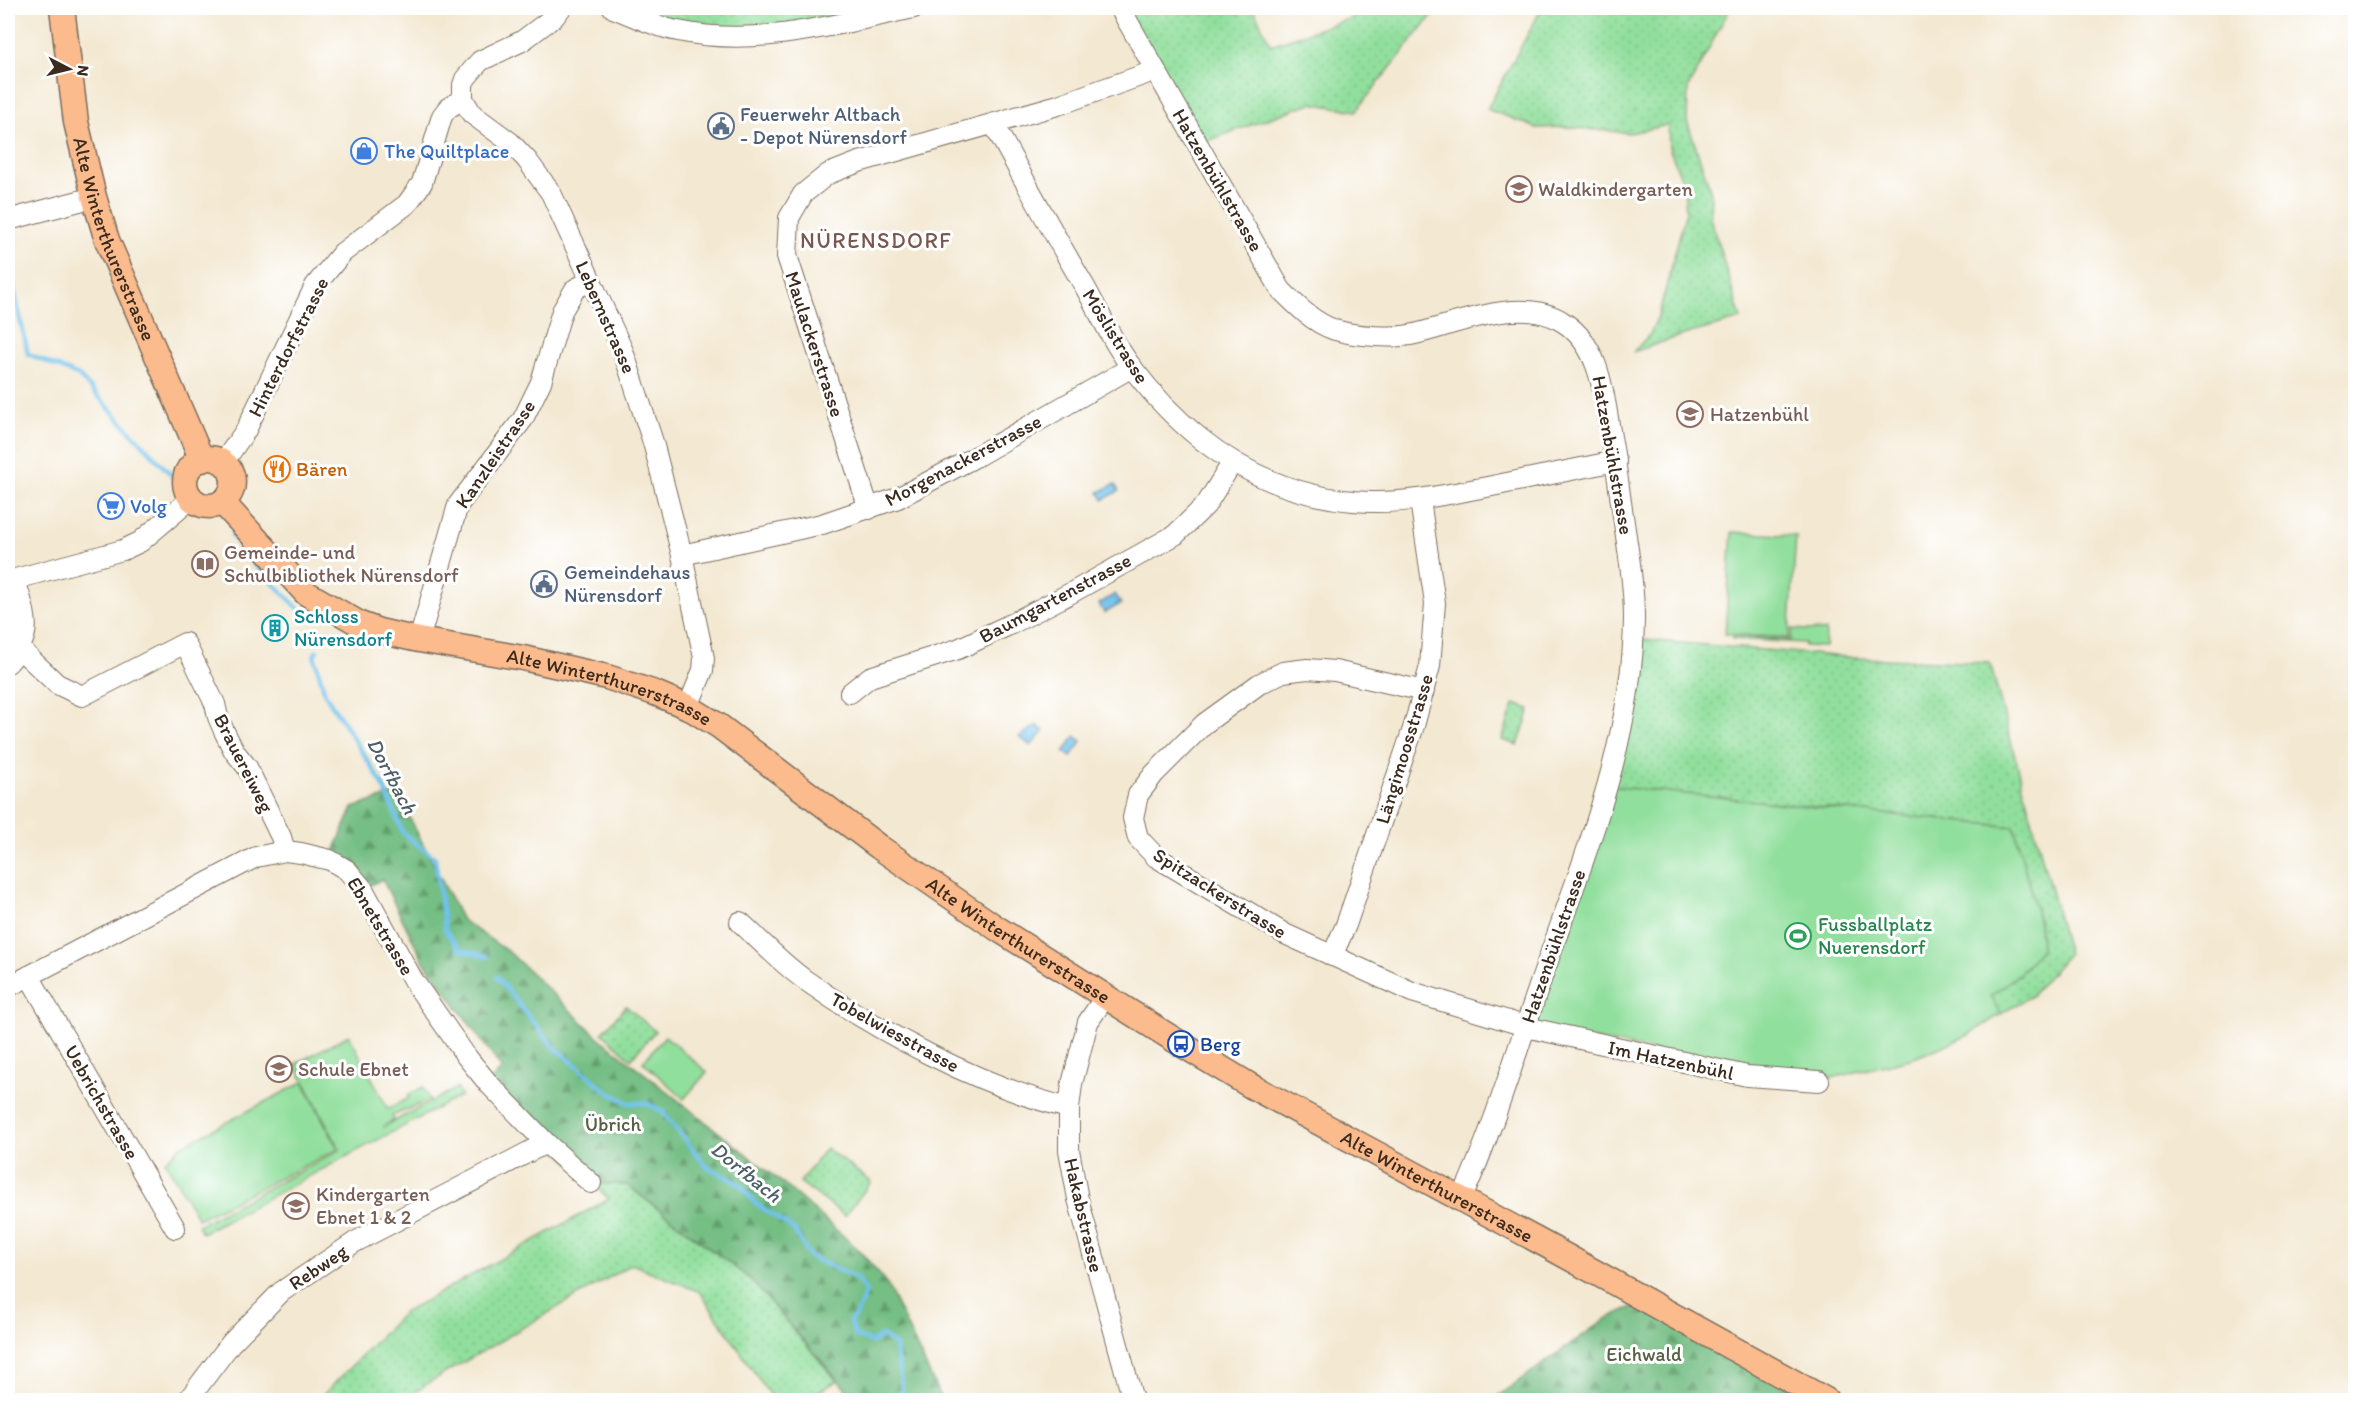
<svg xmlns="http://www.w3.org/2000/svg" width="2363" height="1408" font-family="Itim,sans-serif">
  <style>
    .green { fill: url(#green-dots); stroke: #66845e; stroke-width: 1.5 }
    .forest { fill: url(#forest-firs); stroke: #587451; stroke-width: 1.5 }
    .pitch { fill: #91df9d; stroke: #66845e; stroke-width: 1.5 }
    .water { fill: url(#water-ripples); stroke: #567685; stroke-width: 1.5 }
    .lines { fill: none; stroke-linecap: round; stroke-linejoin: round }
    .stream { stroke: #71c2ec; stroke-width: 4.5 }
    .minor-casing { stroke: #7b6c5d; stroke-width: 22 }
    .major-casing { stroke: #7b6c5d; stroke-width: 27 }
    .minor { stroke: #fff; stroke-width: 20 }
    .major { stroke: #fbbb8c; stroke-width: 24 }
    .labels { text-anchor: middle; stroke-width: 6; stroke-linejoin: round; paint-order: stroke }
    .service-label { font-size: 20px; fill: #4e5e75; stroke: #fff; text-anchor: start }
    .shop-label { font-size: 20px; fill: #366cbe; stroke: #fff; text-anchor: start }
    .street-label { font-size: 20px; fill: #3b2a1e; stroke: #fff }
    .education-label { font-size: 20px; fill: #785e54; stroke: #fff; text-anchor: start }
    .food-label { font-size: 20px; fill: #c56008; stroke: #fff; text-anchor: start }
    .culture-label { font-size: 20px; fill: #0d838f; stroke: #fff; text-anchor: start }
    .leisure-label { font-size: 20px; fill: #27864d; stroke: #fff; text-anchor: start }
    .transit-label { font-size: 20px; fill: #164399; stroke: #fff; text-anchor: start }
    .park-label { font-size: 20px; fill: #556044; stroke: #fff }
    .water-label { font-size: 21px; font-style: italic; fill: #4e5f66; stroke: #fff }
    .quarter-label { font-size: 22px; letter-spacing: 1.5px; fill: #7a574e; stroke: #fff }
  </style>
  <defs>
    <pattern id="green-dots" width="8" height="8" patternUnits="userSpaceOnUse" patternTransform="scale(1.5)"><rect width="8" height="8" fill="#91df9d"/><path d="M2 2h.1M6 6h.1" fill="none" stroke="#7ec087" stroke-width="1.8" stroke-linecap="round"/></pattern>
    <pattern id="forest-firs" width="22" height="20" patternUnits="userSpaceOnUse" patternTransform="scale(1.5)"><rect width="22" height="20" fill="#74be84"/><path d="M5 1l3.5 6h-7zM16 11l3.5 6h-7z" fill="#609b6b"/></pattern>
    <pattern id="water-ripples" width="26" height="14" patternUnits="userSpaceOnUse" patternTransform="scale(1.5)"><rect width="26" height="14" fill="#71c2ec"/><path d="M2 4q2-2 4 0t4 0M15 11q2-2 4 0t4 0" fill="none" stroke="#5e9ebf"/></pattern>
  </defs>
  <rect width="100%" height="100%" fill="#fff"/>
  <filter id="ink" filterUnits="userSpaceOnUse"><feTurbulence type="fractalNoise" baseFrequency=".0167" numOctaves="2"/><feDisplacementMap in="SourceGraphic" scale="12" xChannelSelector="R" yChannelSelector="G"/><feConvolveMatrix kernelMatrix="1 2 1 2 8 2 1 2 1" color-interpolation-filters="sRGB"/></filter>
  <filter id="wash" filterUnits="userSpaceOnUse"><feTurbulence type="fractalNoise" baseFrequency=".008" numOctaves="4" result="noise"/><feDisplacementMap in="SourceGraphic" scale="24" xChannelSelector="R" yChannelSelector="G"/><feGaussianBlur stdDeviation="1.35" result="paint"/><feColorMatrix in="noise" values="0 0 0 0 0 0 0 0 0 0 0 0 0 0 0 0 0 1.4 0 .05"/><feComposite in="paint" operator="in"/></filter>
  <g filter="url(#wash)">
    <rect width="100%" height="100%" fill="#f3e8d1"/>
    <!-- green -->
    <g class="green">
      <polygon points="613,8 914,8 741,38"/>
      <polygon points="1120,8 1253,8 1271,45 1366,13 1367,8 1438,8 1356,111 1311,103 1199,144"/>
      <polygon points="1542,8 1730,8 1688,88 1687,121 1711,192 1710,217 1741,319 1680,336 1633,352 1650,334 1659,314 1686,211 1684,186 1669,147 1668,125 1630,133 1566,127 1537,128 1487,109"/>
      <polygon points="1633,639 1858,658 1990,663 2068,954 2031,996 2001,1014 1990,996 2019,974 2041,949 2039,923 2014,827 1608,786"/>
      <polygon points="1514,704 1530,709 1518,745 1502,740"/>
      <polygon points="626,1006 655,1031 631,1059 602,1033"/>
      <polygon points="826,1148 871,1182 845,1216 800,1182"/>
      <polygon points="591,1183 627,1185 751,1280 837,1381 804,1400 773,1400 700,1292 632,1264 428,1383 406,1400 318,1400 403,1313 609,1199"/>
    </g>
    <!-- forest -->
    <g class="forest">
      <polygon points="397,793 462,920 510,953 597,1036 785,1185 858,1249 886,1282 942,1400 855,1400 751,1280 627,1185 591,1183 488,1083 502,1069 423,960 382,879 363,889 330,860 353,808"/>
      <polygon points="1646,1300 1826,1400 1492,1400 1606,1319"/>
    </g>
    <!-- pitch -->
    <g class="pitch">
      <polygon points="1732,532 1796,536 1789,638 1725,634"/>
      <polygon points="1792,629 1826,631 1825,647 1805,646 1805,643 1732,639 1732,636 1791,640"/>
      <polygon points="1608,786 2014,827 2039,923 2041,949 2019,974 1990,996 2001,1014 1967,1036 1914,1058 1819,1081 1525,1027"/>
      <polygon points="349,1035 388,1109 409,1098 408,1095 423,1087 430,1100 392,1116 394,1120 383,1127 457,1088 461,1096 202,1233 198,1225 340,1150 295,1064"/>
      <polygon points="665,1036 707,1072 684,1099 643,1062"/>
      <polygon points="303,1082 338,1149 198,1219 165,1161 181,1146"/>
    </g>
    <!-- water -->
    <g class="water">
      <polygon points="1115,484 1119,491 1103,500 1099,492"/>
      <polygon points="1115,594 1121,604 1104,613 1099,604"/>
      <polygon points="1037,725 1044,731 1031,746 1019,737"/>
      <polygon points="1075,736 1082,741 1071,757 1064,752"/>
    </g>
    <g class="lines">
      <!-- stream -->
      <g class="stream">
        <polyline points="8,262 28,354 79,376 175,479"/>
        <polyline points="232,535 257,567 304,614"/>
        <polyline points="317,651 314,655 325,694 382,783 403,833 435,858 445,930 459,949 487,957"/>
        <polyline points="497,977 552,1045 608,1092 629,1103 646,1103 662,1111 706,1166 740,1184 755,1203 794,1230 810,1257 856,1278 866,1291 857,1314 850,1321 855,1336 872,1342 882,1336 895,1345 904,1400"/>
      </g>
    </g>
  </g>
  <g filter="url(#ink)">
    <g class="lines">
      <defs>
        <g id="minor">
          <polyline points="561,8 554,17 522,41 480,61 465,79 463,85 463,99 472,114 510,142 527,160 551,193 623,351 653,442 682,555 704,658 703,670 688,707"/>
          <path d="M613,8C634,16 655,27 678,31C758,48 836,24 914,8"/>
          <path d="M1120,8L1281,290C1297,306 1314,323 1335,330C1356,336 1394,339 1415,334C1457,324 1522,295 1563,322C1601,346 1604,396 1611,437C1616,463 1619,489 1623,516C1628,550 1634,584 1634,619C1633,741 1584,856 1545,969C1518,1046 1495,1126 1461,1200"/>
          <path d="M994,125C1024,179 1053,234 1085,287C1100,314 1114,345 1133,369C1193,447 1269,499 1370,502C1410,503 1448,494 1487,487C1530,478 1573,470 1616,461"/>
          <polyline points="8,220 94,197"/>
          <polyline points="223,463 246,430 315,286 342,253 407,204 422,183 442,116 448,108 463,99"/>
          <polyline points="869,509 787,256 789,218 803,194 828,174 859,162 1058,105 1154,71"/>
          <polyline points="682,555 822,524 898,498 977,456 1132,367"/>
          <polyline points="8,581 123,550 140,542 192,498"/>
          <polyline points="419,640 458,505 523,419 541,382 562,311 575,289 590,281"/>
          <polyline points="20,649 57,684 82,696 185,643 215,704 218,717 224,731 234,751 247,767 281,837 285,851"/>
          <path d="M8,663C36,632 25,616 15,579"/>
          <polyline points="1424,691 1335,671 1307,669 1283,672 1259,684 1204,724 1154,774 1138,795 1133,818 1138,838 1156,857 1285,934 1412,992 1535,1029 1747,1076 1819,1081"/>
          <polyline points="850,693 870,677 958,649 1009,625 1071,593 1175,535 1206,505 1232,463"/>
          <path d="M740,922C761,941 782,964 805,980C878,1032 982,1087 1069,1108"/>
          <polyline points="1332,956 1346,925 1414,726 1430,666 1435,603 1420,500"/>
          <polyline points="29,976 175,1228"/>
          <polyline points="8,987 256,857 285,851 301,853 330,860 347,870 363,889 413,980 466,1056 488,1083 546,1143 591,1183"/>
          <polyline points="1105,997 1088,1022 1072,1084 1069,1108 1069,1150 1078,1199 1133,1400"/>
          <polyline points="188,1400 231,1343 281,1292 355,1242 546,1143"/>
        </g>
        <g id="major">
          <path id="s1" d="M62,8L76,122L94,197L107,240L202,460"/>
          <circle cx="209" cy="482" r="24"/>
          <path id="s2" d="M222,502L306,593L360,624L379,631L419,640L523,658L607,677L655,693L688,707L719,726L879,847L937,887L998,929L1181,1044L1251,1086L1546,1245L1826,1400"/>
        </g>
      </defs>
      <!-- minor casing -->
      <use href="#minor" class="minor-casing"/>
      <!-- major casing -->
      <use href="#major" class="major-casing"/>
      <!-- minor -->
      <use href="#minor" class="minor"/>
      <!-- major -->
      <use href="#major" class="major"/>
    </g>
  </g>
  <!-- icons -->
  <defs>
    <symbol id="civic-ring" viewBox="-11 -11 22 22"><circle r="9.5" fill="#fff" stroke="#5c6f8a" stroke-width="1.5"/><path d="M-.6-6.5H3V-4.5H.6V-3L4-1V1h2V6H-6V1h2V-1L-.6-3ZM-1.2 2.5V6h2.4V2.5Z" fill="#5c6f8a"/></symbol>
    <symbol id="shop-ring" viewBox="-11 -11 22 22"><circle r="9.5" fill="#fff" stroke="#3f7fe0" stroke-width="1.5"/><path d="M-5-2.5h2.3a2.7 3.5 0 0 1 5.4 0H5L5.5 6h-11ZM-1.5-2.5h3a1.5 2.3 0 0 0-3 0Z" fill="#3f7fe0"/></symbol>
    <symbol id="school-ring" viewBox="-11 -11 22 22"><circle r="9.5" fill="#fff" stroke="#8d6e63" stroke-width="1.5"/><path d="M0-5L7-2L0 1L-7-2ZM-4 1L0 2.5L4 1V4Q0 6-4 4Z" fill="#8d6e63"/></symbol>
    <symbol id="restaurant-ring" viewBox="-11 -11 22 22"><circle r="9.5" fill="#fff" stroke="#e8710a" stroke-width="1.5"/><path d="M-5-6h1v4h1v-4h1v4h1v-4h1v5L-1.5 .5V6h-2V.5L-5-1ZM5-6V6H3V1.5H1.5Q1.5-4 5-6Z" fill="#e8710a"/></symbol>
    <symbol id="supermarket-ring" viewBox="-11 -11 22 22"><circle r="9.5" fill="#fff" stroke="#3f7fe0" stroke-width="1.5"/><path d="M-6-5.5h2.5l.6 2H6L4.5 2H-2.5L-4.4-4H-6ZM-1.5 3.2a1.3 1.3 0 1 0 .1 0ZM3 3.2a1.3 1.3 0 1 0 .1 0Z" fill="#3f7fe0"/></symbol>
    <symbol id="library-ring" viewBox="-11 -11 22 22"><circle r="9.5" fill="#fff" stroke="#8d6e63" stroke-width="1.5"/><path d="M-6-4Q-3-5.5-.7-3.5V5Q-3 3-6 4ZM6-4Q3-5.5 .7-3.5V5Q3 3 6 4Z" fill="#8d6e63"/></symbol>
    <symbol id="building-ring" viewBox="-11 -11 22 22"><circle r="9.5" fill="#fff" stroke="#0f9aa8" stroke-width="1.5"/><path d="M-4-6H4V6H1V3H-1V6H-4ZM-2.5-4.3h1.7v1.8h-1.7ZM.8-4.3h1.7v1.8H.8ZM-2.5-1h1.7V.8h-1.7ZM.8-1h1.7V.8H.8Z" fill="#0f9aa8"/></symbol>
    <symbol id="stadium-ring" viewBox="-11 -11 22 22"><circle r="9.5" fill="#fff" stroke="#2e9e5b" stroke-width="1.5"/><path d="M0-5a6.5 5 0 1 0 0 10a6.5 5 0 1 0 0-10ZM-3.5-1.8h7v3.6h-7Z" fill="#2e9e5b"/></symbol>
    <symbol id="bus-ring" viewBox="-11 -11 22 22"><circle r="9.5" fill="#fff" stroke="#1a4fb4" stroke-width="1.5"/><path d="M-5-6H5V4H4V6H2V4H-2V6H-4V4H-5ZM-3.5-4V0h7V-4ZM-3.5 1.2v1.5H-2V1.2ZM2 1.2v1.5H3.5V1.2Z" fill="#1a4fb4"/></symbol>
  </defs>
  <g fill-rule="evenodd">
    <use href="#civic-ring" x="706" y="111" width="30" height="30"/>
    <use href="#shop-ring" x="349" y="136" width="30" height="30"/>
    <use href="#school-ring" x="1504" y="174" width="30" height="30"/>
    <use href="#school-ring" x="1675" y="399" width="30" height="30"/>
    <use href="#restaurant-ring" x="262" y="454" width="30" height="30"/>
    <use href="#supermarket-ring" x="96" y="491" width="30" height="30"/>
    <use href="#library-ring" x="190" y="549" width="30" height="30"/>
    <use href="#civic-ring" x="529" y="569" width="30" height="30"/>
    <use href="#building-ring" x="260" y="613" width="30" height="30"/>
    <use href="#stadium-ring" x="1783" y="921" width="30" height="30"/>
    <use href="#bus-ring" x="1166" y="1029" width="30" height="30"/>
    <use href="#school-ring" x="264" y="1054" width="30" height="30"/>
    <use href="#school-ring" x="281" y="1191" width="30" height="30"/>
  </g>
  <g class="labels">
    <!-- service labels -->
    <g class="service-label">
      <text x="740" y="121">Feuerwehr Altbach<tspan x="740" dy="23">- Depot Nürensdorf</tspan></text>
      <text x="564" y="579">Gemeindehaus<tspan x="564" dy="23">Nürensdorf</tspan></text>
    </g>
    <!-- shop labels -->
    <g class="shop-label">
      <text x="384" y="158">The Quiltplace</text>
      <text x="130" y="513">Volg</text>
    </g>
    <!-- street labels -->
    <g class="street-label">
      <text transform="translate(1218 180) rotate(60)" y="7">Hatzenbühlstrasse</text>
      <text dy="7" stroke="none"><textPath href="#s1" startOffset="238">Alte Winterthurerstrasse</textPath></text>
      <text transform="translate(606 317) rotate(66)" y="7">Lebernstrasse</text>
      <text transform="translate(1116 336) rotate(58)" y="7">Möslistrasse</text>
      <text transform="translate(815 344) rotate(72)" y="7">Maulackerstrasse</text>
      <text transform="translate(288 347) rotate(-63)" y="7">Hinterdorfstrasse</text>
      <text transform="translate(495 454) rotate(-56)" y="7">Kanzleistrasse</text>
      <text transform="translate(1613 455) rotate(80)" y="7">Hatzenbühlstrasse</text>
      <text transform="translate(963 460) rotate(-28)" y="7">Morgenackerstrasse</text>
      <text transform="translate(1055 598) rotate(-28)" y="7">Baumgartenstrasse</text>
      <text dy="7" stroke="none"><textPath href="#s2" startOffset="444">Alte Winterthurerstrasse</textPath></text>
      <text transform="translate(1404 749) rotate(-73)" y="7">Längimoosstrasse</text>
      <text transform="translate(244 763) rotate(63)" y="7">Brauereiweg</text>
      <text transform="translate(1220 893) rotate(32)" y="7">Spitzackerstrasse</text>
      <text transform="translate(381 926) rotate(59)" y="7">Ebnetstrasse</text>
      <text dy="7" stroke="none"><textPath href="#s2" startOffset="930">Alte Winterthurerstrasse</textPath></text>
      <text transform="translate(1553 946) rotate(-71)" y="7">Hatzenbühlstrasse</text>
      <text transform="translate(895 1032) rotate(29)" y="7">Tobelwiesstrasse</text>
      <text transform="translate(1671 1060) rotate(12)" y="7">Im Hatzenbühl</text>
      <text transform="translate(102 1102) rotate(60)" y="7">Uebrichstrasse</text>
      <text dy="7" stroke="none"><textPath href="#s2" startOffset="1416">Alte Winterthurerstrasse</textPath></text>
      <text transform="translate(1084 1215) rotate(77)" y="7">Hakabstrasse</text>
      <text transform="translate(318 1267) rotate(-34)" y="7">Rebweg</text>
    </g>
    <!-- education labels -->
    <g class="education-label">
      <text x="1538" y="196">Waldkindergarten</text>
      <text x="1710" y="421">Hatzenbühl</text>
      <text x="224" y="559">Gemeinde- und<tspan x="224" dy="23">Schulbibliothek Nürensdorf</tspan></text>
      <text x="298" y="1076">Schule Ebnet</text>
      <text x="316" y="1201">Kindergarten<tspan x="316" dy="23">Ebnet 1 &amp; 2</tspan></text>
    </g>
    <!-- food labels -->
    <g class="food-label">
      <text x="296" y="476">Bären</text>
    </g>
    <!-- culture labels -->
    <g class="culture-label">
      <text x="294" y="623">Schloss<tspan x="294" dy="23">Nürensdorf</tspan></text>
    </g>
    <!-- leisure labels -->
    <g class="leisure-label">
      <text x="1818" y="931">Fussballplatz<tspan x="1818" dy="23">Nuerensdorf</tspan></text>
    </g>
    <!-- transit labels -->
    <g class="transit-label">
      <text x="1200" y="1051">Berg</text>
    </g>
    <!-- park labels -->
    <g class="park-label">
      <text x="613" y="1131">Übrich</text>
      <text x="1644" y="1361">Eichwald</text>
    </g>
    <!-- water labels -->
    <g class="water-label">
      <text transform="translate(392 776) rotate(62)" y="7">Dorfbach</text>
      <text transform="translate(746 1172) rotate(39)" y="7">Dorfbach</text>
    </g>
    <!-- quarter labels -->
    <g class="quarter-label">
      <text x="876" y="248">NÜRENSDORF</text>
    </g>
  </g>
  <!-- margin -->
  <rect width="2363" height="1408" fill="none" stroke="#fff" stroke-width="30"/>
  <!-- north arrow -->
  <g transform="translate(69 69) rotate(97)" stroke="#ffffff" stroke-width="4.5" paint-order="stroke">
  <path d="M0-4.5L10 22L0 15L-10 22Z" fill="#3b2a1e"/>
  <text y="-9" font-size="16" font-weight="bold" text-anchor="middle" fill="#3b2a1e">N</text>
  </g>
</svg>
